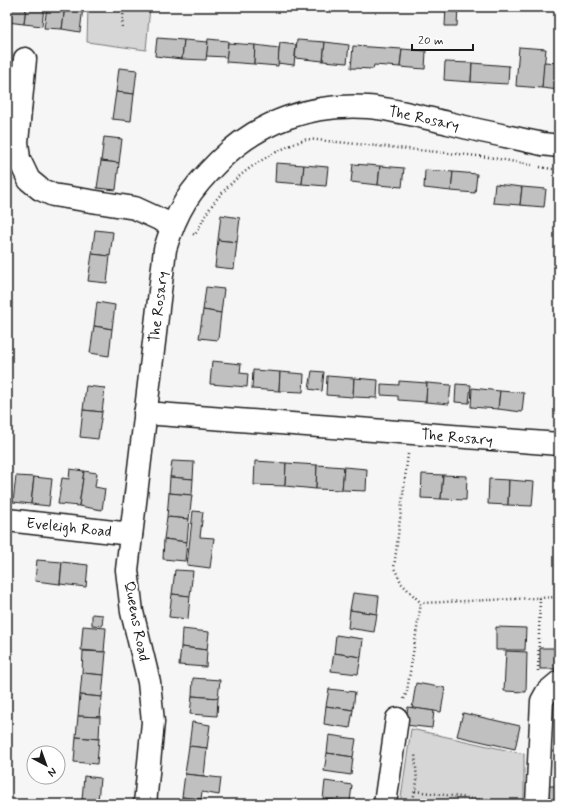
<svg xmlns="http://www.w3.org/2000/svg" width="566" height="811" font-family="Mynerve,sans-serif">
  <style>
    .green { fill: #d6d6d6; stroke: #797979 }
    .building { fill: #c0c0c0; stroke: #1c1c1c }
    .lines { fill: none; stroke-linecap: round; stroke-linejoin: round }
    .minor-casing { stroke: #1c1c1c; stroke-width: 25 }
    .path { stroke: #1c1c1c; stroke-width: 2.5; stroke-dasharray: 1 3; stroke-linecap: butt }
    .minor { stroke: #fff; stroke-width: 22 }
    .labels { text-anchor: middle; stroke-width: 4; stroke-linejoin: round; paint-order: stroke }
    .street-label { font-size: 15px; fill: #1c1c1c; stroke: #fff }
  </style>
  <rect width="100%" height="100%" fill="#f6f6f6"/>
  <filter id="ink" filterUnits="userSpaceOnUse"><feTurbulence type="fractalNoise" baseFrequency=".025" numOctaves="2"/><feDisplacementMap in="SourceGraphic" scale="8" xChannelSelector="R" yChannelSelector="G"/><feConvolveMatrix kernelMatrix="1 2 1 2 8 2 1 2 1" color-interpolation-filters="sRGB"/></filter>
  <g filter="url(#ink)">
    <!-- green -->
    <g class="green">
      <polygon points="88,7 150,7 146,50 87,42"/>
      <polygon points="411,729 524,754 524,804 400,804"/>
    </g>
    <!-- building -->
    <g class="building">
      <polygon points="8,7 26,7 24,24 7,22"/>
      <polygon points="26,7 44,7 42,26 24,24"/>
      <polygon points="47,7 65,7 62,29 44,28"/>
      <polygon points="65,7 83,7 80,32 62,29"/>
      <polygon points="446,7 458,7 457,26 445,26"/>
      <polygon points="157,38 184,40 182,59 155,56"/>
      <polygon points="208,39 228,41 227,57 206,56"/>
      <polygon points="184,40 208,42 206,60 182,59"/>
      <polygon points="297,40 325,42 323,61 295,58"/>
      <polygon points="325,42 349,45 347,63 323,61"/>
      <polygon points="228,43 255,45 254,64 226,62"/>
      <polygon points="280,43 296,45 294,65 277,63"/>
      <polygon points="255,45 279,48 278,66 254,64"/>
      <polygon points="353,46 402,49 400,67 374,65 373,69 351,68"/>
      <polygon points="519,47 546,49 542,88 516,86"/>
      <polygon points="402,49 426,51 425,69 400,67"/>
      <polygon points="445,62 472,63 471,82 444,80"/>
      <polygon points="544,62 559,63 559,90 542,88"/>
      <polygon points="472,63 509,66 508,84 471,82"/>
      <polygon points="119,68 137,70 134,94 116,92"/>
      <polygon points="116,92 134,94 131,121 112,119"/>
      <polygon points="104,137 122,139 119,163 101,161"/>
      <polygon points="101,161 119,163 116,190 97,188"/>
      <polygon points="276,163 304,165 302,184 275,182"/>
      <polygon points="353,164 380,166 378,185 351,182"/>
      <polygon points="304,165 328,167 326,186 302,184"/>
      <polygon points="380,166 404,168 402,187 378,185"/>
      <polygon points="425,170 453,172 451,191 424,188"/>
      <polygon points="453,172 477,174 475,193 451,191"/>
      <polygon points="495,184 522,187 520,205 493,203"/>
      <polygon points="522,187 546,189 544,207 520,205"/>
      <polygon points="221,215 240,218 237,242 218,240"/>
      <polygon points="95,230 113,232 110,256 92,254"/>
      <polygon points="218,240 237,242 234,269 215,267"/>
      <polygon points="92,254 110,256 107,283 88,281"/>
      <polygon points="206,287 224,289 221,313 203,310"/>
      <polygon points="97,302 115,305 112,329 94,326"/>
      <polygon points="203,310 221,313 218,340 199,338"/>
      <polygon points="94,326 112,329 109,356 90,353"/>
      <polygon points="212,361 241,364 240,373 248,374 247,387 210,384"/>
      <polygon points="253,370 280,372 279,391 252,389"/>
      <polygon points="312,371 324,372 322,391 309,389"/>
      <polygon points="280,372 304,374 303,392 279,391"/>
      <polygon points="327,376 354,378 353,397 326,395"/>
      <polygon points="354,378 378,380 377,398 353,397"/>
      <polygon points="399,381 427,383 426,402 398,400 398,396 381,395 381,384 399,385"/>
      <polygon points="427,383 451,385 449,404 426,402"/>
      <polygon points="456,384 471,385 469,403 455,402"/>
      <polygon points="86,386 105,388 102,412 83,410"/>
      <polygon points="472,388 500,391 498,409 471,407"/>
      <polygon points="500,391 524,393 522,412 498,409"/>
      <polygon points="83,410 102,412 98,439 80,437"/>
      <polygon points="172,461 194,462 193,479 170,477"/>
      <polygon points="255,461 286,463 285,486 254,485"/>
      <polygon points="286,463 317,465 316,489 285,486"/>
      <polygon points="317,465 344,467 342,490 316,489"/>
      <polygon points="344,467 367,469 366,491 342,490"/>
      <polygon points="70,469 84,471 79,506 58,504 62,478 69,479"/>
      <polygon points="84,471 97,473 95,487 105,489 102,510 79,506"/>
      <polygon points="422,474 443,475 441,499 421,498"/>
      <polygon points="443,475 467,476 466,500 441,499"/>
      <polygon points="16,476 34,477 31,504 13,502"/>
      <polygon points="34,477 52,479 49,506 31,504"/>
      <polygon points="170,477 193,479 192,495 169,493"/>
      <polygon points="489,479 509,480 508,505 488,504"/>
      <polygon points="509,480 534,482 532,506 508,505"/>
      <polygon points="169,493 192,495 189,519 167,517"/>
      <polygon points="193,511 203,512 200,537 214,538 210,568 187,565"/>
      <polygon points="167,517 189,519 187,542 164,539"/>
      <polygon points="164,539 187,542 185,561 163,559"/>
      <polygon points="37,560 62,562 60,584 35,581"/>
      <polygon points="62,562 88,565 86,587 60,584"/>
      <polygon points="175,570 193,571 190,596 172,594"/>
      <polygon points="353,593 379,596 377,614 350,610"/>
      <polygon points="172,594 190,596 188,619 169,617"/>
      <polygon points="350,610 377,614 374,632 348,628"/>
      <polygon points="92,614 103,615 102,626 92,625"/>
      <polygon points="83,626 106,628 104,652 81,650"/>
      <polygon points="496,627 526,628 525,650 496,650"/>
      <polygon points="182,629 209,632 207,650 181,647"/>
      <polygon points="336,635 363,639 361,657 334,653"/>
      <polygon points="181,647 207,650 206,667 179,665"/>
      <rect x="540" y="648" width="19" height="21"/>
      <polygon points="83,651 106,652 104,675 82,673"/>
      <polygon points="506,651 527,652 526,692 504,691"/>
      <polygon points="334,653 361,657 358,674 331,671"/>
      <polygon points="82,673 104,675 102,697 80,695"/>
      <polygon points="193,678 220,680 218,698 192,696"/>
      <polygon points="416,683 445,688 441,712 412,708"/>
      <polygon points="329,689 355,692 353,710 326,706"/>
      <polygon points="80,695 102,697 100,717 78,716"/>
      <polygon points="192,696 218,698 217,716 190,714"/>
      <polygon points="557,703 559,703 559,730 556,730"/>
      <polygon points="326,706 353,710 350,728 324,724"/>
      <polygon points="408,707 434,711 432,728 405,725"/>
      <polygon points="463,713 520,726 515,749 457,736"/>
      <polygon points="78,716 100,717 99,739 76,737"/>
      <polygon points="192,722 210,725 207,748 189,746"/>
      <polygon points="329,735 356,739 353,757 327,753"/>
      <polygon points="76,737 99,739 97,764 74,762"/>
      <polygon points="189,746 207,748 204,776 185,774"/>
      <polygon points="327,753 353,757 351,775 324,771"/>
      <polygon points="185,774 221,778 219,795 202,792 201,799 182,797"/>
      <polygon points="84,776 100,778 98,802 82,800"/>
      <polygon points="325,781 352,785 350,802 323,799"/>
      <polygon points="549,786 559,786 559,804 548,804"/>
      <polygon points="182,797 201,799 200,804 181,804"/>
      <polygon points="323,799 350,802 349,804 322,804"/>
      <polygon points="82,800 98,802 98,804 81,804"/>
    </g>
    <g class="lines">
      <defs>
        <g id="minor">
          <polyline points="25,59 17,142 19,159 29,180 40,189 53,195 135,208 172,225"/>
          <polyline points="145,413 559,444"/>
          <polyline points="7,520 131,534"/>
          <path d="M145,804L153,722L149,682L132,612L127,570L165,249C177,209 190,190 219,161C259,121 312,103 368,107C394,109 422,117 448,123C479,131 511,137 542,144L559,146"/>
          <polyline points="385,804 397,719"/>
          <polyline points="537,804 542,701 547,692 559,682"/>
        </g>
      </defs>
      <!-- minor casing -->
      <use href="#minor" class="minor-casing"/>
      <!-- path -->
      <g class="path">
        <polyline points="119,7 134,9"/>
        <polyline points="122,27 124,7"/>
        <polyline points="540,167 559,170"/>
        <path d="M193,234L195,235C200,226 204,217 210,208C233,175 269,152 307,139L488,157L532,165"/>
        <polyline points="408,454 394,568 402,584 421,603"/>
        <polyline points="538,671 540,598"/>
        <polyline points="404,699 407,691 421,603 559,597"/>
        <polyline points="415,791 513,804"/>
        <polyline points="412,804 417,782 415,753"/>
      </g>
      <!-- minor -->
      <use href="#minor" class="minor"/>
    </g>
  </g>
  <g class="labels">
    <!-- street labels -->
    <g class="street-label">
      <text transform="translate(424 118) rotate(12)" y="5">The Rosary</text>
      <text transform="translate(158 307) rotate(-83)" y="5">The Rosary</text>
      <text transform="translate(457 437) rotate(5)" y="5">The Rosary</text>
      <text transform="translate(69 527) rotate(6)" y="5">Eveleigh Road</text>
      <text transform="translate(137 621) rotate(79)" y="5">Queens Road</text>
    </g>
  </g>
  <!-- margin -->
  <rect width="566" height="811" fill="none" stroke="#fff" stroke-width="24"/>
  <rect x="12" y="12" width="542" height="787" fill="none" stroke="#1c1c1c" stroke-width="1.5" filter="url(#ink)"/>
  <!-- north arrow -->
  <g transform="translate(46 765) rotate(139)"><circle r="19" fill="#ffffff" stroke="#a4a4a4"/>
  <path d="M0-3L7 15L0 10L-7 15Z" fill="#1c1c1c"/>
  <text y="-6" font-size="11" font-weight="bold" text-anchor="middle" fill="#1c1c1c">N</text>
  </g>
  <!-- scale -->
  <path d="M412 44v6h61v-6" fill="none" stroke="#1c1c1c" stroke-width="2"/>
  <text x="418" y="44" font-size="12" fill="#1c1c1c" stroke="#ffffff" stroke-width="3" paint-order="stroke">20 m</text>
</svg>
